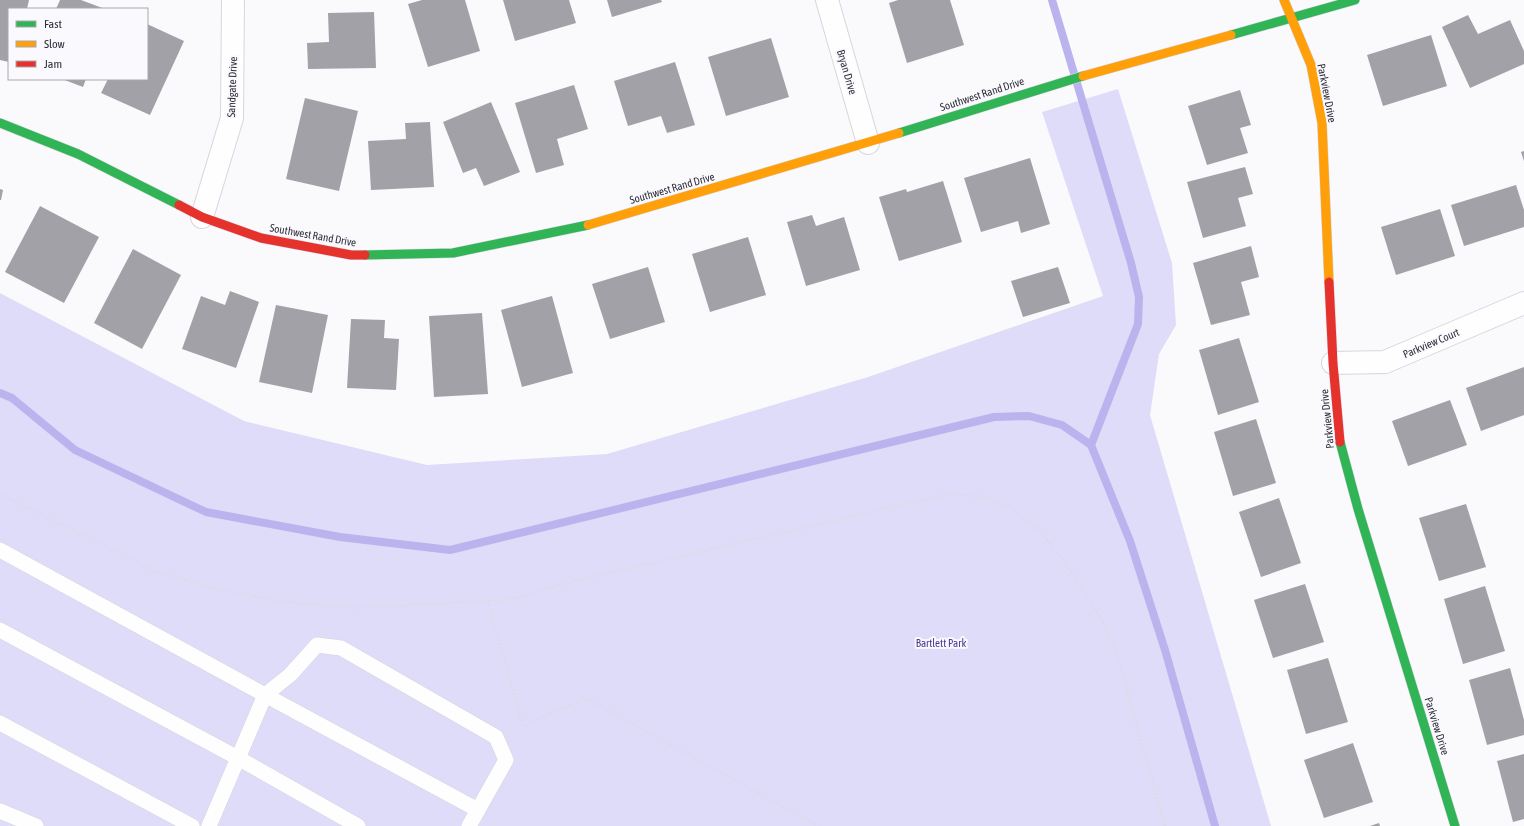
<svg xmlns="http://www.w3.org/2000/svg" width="1524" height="826" font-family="'Asap Condensed',sans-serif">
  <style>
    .green { fill: #dedcf8 }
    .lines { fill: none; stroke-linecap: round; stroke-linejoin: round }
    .stream { stroke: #bbb3ee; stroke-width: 8 }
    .building { fill: #a2a1a7 }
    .lane-casing { stroke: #d7d6de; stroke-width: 16 }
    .street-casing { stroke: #d7d6de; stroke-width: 24 }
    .fast-casing { stroke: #d7d6de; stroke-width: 10 }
    .slow-casing { stroke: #d7d6de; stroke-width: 10 }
    .jam-casing { stroke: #d7d6de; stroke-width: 10 }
    .path { stroke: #dbdadc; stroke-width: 2.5; stroke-dasharray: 1 3; stroke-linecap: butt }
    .lane { stroke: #fefeff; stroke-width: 15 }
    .street { stroke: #fefeff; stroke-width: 22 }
    .fast { stroke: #30b455; stroke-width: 9 }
    .slow { stroke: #ff9f0a; stroke-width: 9 }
    .jam { stroke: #e5322d; stroke-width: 9 }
    .labels { text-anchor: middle; stroke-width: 4; stroke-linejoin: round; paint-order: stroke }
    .street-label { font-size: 11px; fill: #302f39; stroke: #f9f9fe }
    .park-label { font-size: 11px; fill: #4d3596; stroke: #f9f9fe }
  </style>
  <rect width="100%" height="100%" fill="#fafafd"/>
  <!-- green -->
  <polygon class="green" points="1118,89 1172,263 1176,325 1159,354 1150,415 1271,826 0,826 0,293 244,421 427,465 607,454 868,377 1103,296 1042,112"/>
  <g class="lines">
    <!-- stream -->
    <g class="stream">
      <polyline points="1052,0 1131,263 1139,297 1138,324 1091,445"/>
      <polyline points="0,393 12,398 75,450 206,512 340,537 450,550 994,417 1029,416 1062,425 1091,445 1130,541 1165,650 1215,826"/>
    </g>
  </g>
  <!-- building -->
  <g class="building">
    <polygon points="0,0 29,0 27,9 9,9 9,62 0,60"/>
    <polygon points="60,0 81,0 105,9 56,9"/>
    <polygon points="422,0 465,0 480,51 428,67 408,4"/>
    <polygon points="503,0 569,0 576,23 515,41"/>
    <polygon points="607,0 661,0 662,2 612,17"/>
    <polygon points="898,0 950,0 964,45 907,63 889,3"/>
    <polygon points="374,12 376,68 308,69 307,43 329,42 328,13"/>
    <polygon points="1468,15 1478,34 1510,20 1524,51 1524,64 1470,88 1442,27"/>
    <polygon points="147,24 184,41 150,115 101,93 108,79 147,79"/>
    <polygon points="1431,35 1447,86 1383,106 1367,55"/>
    <polygon points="771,38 789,97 726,116 708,57"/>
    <polygon points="675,62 695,125 667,133 661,116 628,126 614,81"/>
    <polygon points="62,79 86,79 83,87"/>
    <polygon points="574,85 588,129 557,139 564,165 536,173 515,103"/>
    <polygon points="1240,90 1251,125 1240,128 1248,153 1207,165 1188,106"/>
    <polygon points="305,98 358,111 339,191 286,179"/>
    <polygon points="491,102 520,172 484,186 476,168 463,173 443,122"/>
    <polygon points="430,122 434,187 371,190 368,141 406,139 405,123"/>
    <polygon points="1524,151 1524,161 1521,152"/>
    <polygon points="1030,158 1050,224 1021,233 1018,221 981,232 964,178"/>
    <polygon points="1245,167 1253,194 1238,198 1246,226 1203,238 1187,182"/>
    <polygon points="943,181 962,242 899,261 879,197 906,189 907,192"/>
    <polygon points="1516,185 1524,210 1524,227 1464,246 1451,205"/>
    <polygon points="0,189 3,190 1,200 0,200"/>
    <polygon points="40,206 99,237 64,303 5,272"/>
    <polygon points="1440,209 1455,256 1396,275 1381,227"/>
    <polygon points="812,215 816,226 844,217 860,270 806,286 787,222"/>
    <polygon points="748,237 766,295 710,312 692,254"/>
    <polygon points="1251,246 1259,277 1241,282 1250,315 1211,325 1193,263"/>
    <polygon points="133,249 181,275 142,349 94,323"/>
    <polygon points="648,267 665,322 610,339 592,284"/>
    <polygon points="1058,267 1070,303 1023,317 1011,281"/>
    <polygon points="230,291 259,302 236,368 182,349 201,296 225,305"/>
    <polygon points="552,296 573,373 522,387 501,310"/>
    <polygon points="276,305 328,315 312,393 259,382"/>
    <polygon points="482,313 488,394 434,397 429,316"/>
    <polygon points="351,319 385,320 384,338 399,339 396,390 347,388"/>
    <polygon points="1239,338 1259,402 1218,415 1199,350"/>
    <polygon points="1524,367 1524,415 1481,431 1466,388"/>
    <polygon points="1450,400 1467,445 1408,466 1392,421"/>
    <polygon points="1256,419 1276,483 1233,496 1214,432"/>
    <polygon points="1279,498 1301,563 1261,577 1239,512"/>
    <polygon points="1466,504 1486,567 1439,581 1419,518"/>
    <polygon points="1305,584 1324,642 1273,658 1254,600"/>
    <polygon points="1485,586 1505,651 1463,664 1444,599"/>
    <polygon points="1328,658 1348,722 1306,734 1287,670"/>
    <polygon points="1510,668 1524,720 1524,735 1487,745 1469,680"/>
    <polygon points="1353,743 1373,802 1324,818 1304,760"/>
    <polygon points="1524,754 1524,819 1513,822 1497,761"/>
    <polygon points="1379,823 1380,826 1370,826"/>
  </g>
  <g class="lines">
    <defs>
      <g id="lane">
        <polyline points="0,550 265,695 290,675 317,645 341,648 496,737 506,760 469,826"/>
        <polyline points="0,630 238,758 358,826"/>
        <polyline points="0,723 192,826"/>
        <polyline points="0,811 36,826"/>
        <polyline points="209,826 265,695 478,810"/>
      </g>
      <g id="street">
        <polyline points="827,0 868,143"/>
        <polyline points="202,217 232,118 233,0"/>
        <polyline points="1333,363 1385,362 1524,303"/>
      </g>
      <g id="fast">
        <polyline points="1231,35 1355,0"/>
        <polyline points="0,123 78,154 179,205"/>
        <polyline points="899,133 1083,76"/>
        <polyline points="365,255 453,253 588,225"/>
        <polyline points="1340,442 1358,509 1455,826"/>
      </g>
      <g id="slow">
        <polyline points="1284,0 1311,65 1322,123 1329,282"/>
        <polyline points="1083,76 1231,35"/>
        <polyline points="588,225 899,133"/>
      </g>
      <g id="jam">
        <polyline points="179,205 202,217 261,238 351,255 365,255"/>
        <polyline points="1329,282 1333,363 1340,442"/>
      </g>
    </defs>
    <!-- lane casing -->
    <use href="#lane" class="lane-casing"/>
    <!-- street casing -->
    <use href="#street" class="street-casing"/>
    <!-- fast casing -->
    <use href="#fast" class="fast-casing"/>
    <!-- slow casing -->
    <use href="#slow" class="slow-casing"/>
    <!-- jam casing -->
    <use href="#jam" class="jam-casing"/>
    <!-- path -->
    <g class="path">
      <polyline points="0,494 158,572 205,586 284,602 355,608 507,600 566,583 945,495 980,496 1013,509 1040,531 1068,567 1100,617 1115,647 1165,826"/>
      <polyline points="488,601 523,726 585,698 819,826"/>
    </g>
    <!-- lane -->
    <use href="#lane" class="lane"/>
    <!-- street -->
    <use href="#street" class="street"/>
    <!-- fast -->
    <use href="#fast" class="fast"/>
    <!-- slow -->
    <use href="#slow" class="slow"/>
    <!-- jam -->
    <use href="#jam" class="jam"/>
  </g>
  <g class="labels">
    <!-- street labels -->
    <g class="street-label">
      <text transform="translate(847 72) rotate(74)" y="4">Bryan Drive</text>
      <text transform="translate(232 87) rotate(-88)" y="4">Sandgate Drive</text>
      <text transform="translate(1327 93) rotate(79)" y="4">Parkview Drive</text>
      <text transform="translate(982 94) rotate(-18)" y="4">Southwest Rand Drive</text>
      <text transform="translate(672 188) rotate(-16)" y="4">Southwest Rand Drive</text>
      <text transform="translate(313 235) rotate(10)" y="4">Southwest Rand Drive</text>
      <text transform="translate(1431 343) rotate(-23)" y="4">Parkview Court</text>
      <text transform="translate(1327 419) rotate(-96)" y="4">Parkview Drive</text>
      <text transform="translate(1437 726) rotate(73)" y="4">Parkview Drive</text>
    </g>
    <!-- park labels -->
    <g class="park-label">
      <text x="941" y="647">Bartlett Park</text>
    </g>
  </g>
  <!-- legend -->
  <rect x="8" y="8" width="140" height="72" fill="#f9f9fe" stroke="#a9a8af"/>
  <rect x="16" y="21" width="20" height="6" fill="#30b455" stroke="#a9a8af"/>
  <text x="44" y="28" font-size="12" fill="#302f39">Fast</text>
  <rect x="16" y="41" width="20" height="6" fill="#ff9f0a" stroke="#a9a8af"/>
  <text x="44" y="48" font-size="12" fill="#302f39">Slow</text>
  <rect x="16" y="61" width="20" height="6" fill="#e5322d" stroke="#a9a8af"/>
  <text x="44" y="68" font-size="12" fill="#302f39">Jam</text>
</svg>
